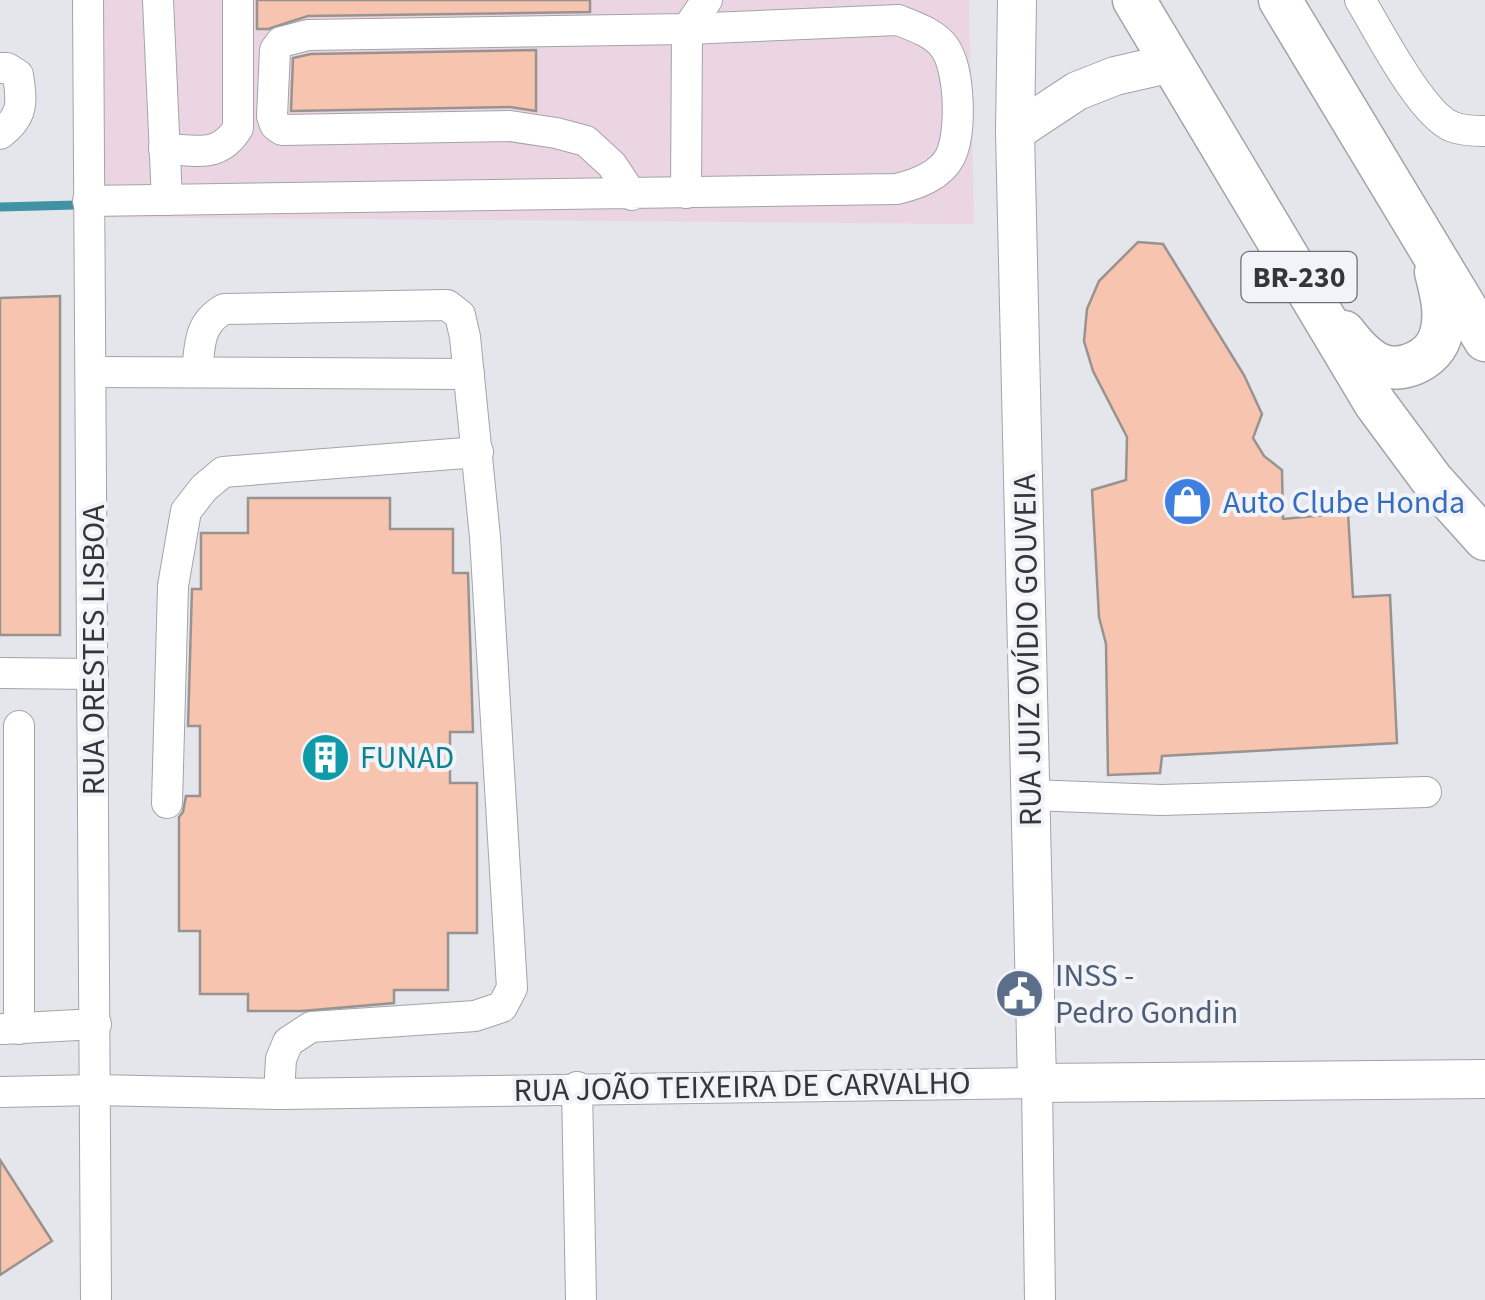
<svg xmlns="http://www.w3.org/2000/svg" width="1485" height="1300" font-family="'Source Sans 3',sans-serif">
  <style>
    .medical { fill: #ebd5e2 }
    .lines { fill: none; stroke-linecap: round; stroke-linejoin: round }
    .stream { stroke: #4093a5; stroke-width: 9 }
    .building { fill: #f7c4af; stroke: #999390; stroke-width: 2.5 }
    .minor-casing { stroke: #a2a4aa; stroke-width: 32 }
    .major-casing { stroke: #a2a4aa; stroke-width: 40 }
    .highway-casing { stroke: #a2a4aa; stroke-width: 45 }
    .minor { stroke: #fff; stroke-width: 30 }
    .major { stroke: #fff; stroke-width: 38 }
    .highway { stroke: #fff; stroke-width: 42 }
    .labels { text-anchor: middle; stroke-width: 8; stroke-linejoin: round; paint-order: stroke }
    .shield { fill: #f2f3f9; stroke: #6e6f73; stroke-width: 2.5 }
    .shield-label { font-size: 30px; font-weight: bold; fill: #363639 }
    .shop-label { font-size: 32px; fill: #366cbe; stroke: #f2f3f9; text-anchor: start }
    .street-label { font-size: 32px; fill: #363639; stroke: #f2f3f9 }
    .culture-label { font-size: 32px; fill: #0d838f; stroke: #f2f3f9; text-anchor: start }
    .service-label { font-size: 32px; fill: #4e5e75; stroke: #f2f3f9; text-anchor: start }
  </style>
  <rect width="100%" height="100%" fill="#e4e6ec"/>
  <!-- medical -->
  <polygon class="medical" points="79,0 969,0 974,224 79,217"/>
  <g class="lines">
    <!-- stream -->
    <polyline class="stream" points="0,207 76,205"/>
  </g>
  <!-- building -->
  <g class="building">
    <polygon points="257,0 590,0 590,12 308,16 268,29 257,29"/>
    <polygon points="536,50 536,111 510,107 291,111 293,58 311,54"/>
    <polygon points="1138,242 1163,244 1244,375 1262,414 1253,438 1264,456 1282,470 1283,519 1348,513 1353,597 1390,595 1397,743 1162,756 1160,773 1108,775 1106,644 1099,617 1092,490 1126,480 1127,437 1093,371 1084,341 1087,309 1099,281"/>
    <polygon points="60,296 60,635 0,635 0,298"/>
    <polygon points="248,498 390,498 390,529 453,529 453,573 468,573 473,732 450,732 450,783 477,783 477,933 448,933 448,990 394,990 394,1003 302,1011 248,1011 248,994 200,994 200,931 179,931 179,817 183,812 186,796 200,796 200,726 188,726 192,589 201,589 201,533 248,533"/>
    <polygon points="0,1160 52,1241 0,1275"/>
  </g>
  <g class="lines">
    <defs>
      <g id="minor">
        <polyline points="88,0 96,1300"/>
        <polyline points="158,0 167,200"/>
        <path d="M1360,0C1379,31 1422,116 1453,127C1463,131 1475,131 1485,131"/>
        <path d="M0,68H7L18,75C22,102 24,116 0,134"/>
        <path d="M164,149C197,150 219,159 238,128V0"/>
        <polyline points="686,193 687,29 707,0"/>
        <path d="M88,201L897,189C917,184 940,176 950,157C962,133 960,70 945,48C935,33 913,26 898,20L687,29L308,35L281,42L275,50L272,116L275,125L282,130L510,126L556,133L586,141L612,165L632,195"/>
        <polyline points="91,372 469,374"/>
        <path d="M197,372C200,345 198,324 224,309L447,305L460,315L465,337L485,537L512,988L502,1007L475,1016L311,1027L288,1042L281,1059L279,1094"/>
        <polyline points="0,673 93,674"/>
        <polyline points="19,726 19,1029"/>
        <polyline points="1031,795 1161,800 1426,792"/>
        <polyline points="167,803 173,586 186,511 204,488 223,472 478,452"/>
        <polyline points="3,1029 96,1024"/>
        <polyline points="577,1087 581,1300"/>
        <polyline points="0,1092 96,1090 279,1094 1037,1083 1040,1300"/>
      </g>
      <g id="major">
        <polyline points="1017,0 1015,132 1037,1083 1485,1079"/>
        <polyline points="1015,132 1077,91 1115,76 1172,63"/>
      </g>
      <g id="highway">
        <polyline points="1134,0 1375,403 1432,480 1485,539"/>
        <polyline points="1280,0 1485,340"/>
        <path d="M1344,332C1353,344 1364,357 1378,364C1402,375 1435,359 1441,334C1447,313 1441,292 1436,272"/>
      </g>
    </defs>
    <!-- minor casing -->
    <use href="#minor" class="minor-casing"/>
    <!-- major casing -->
    <use href="#major" class="major-casing"/>
    <!-- highway casing -->
    <use href="#highway" class="highway-casing"/>
    <!-- minor -->
    <use href="#minor" class="minor"/>
    <!-- major -->
    <use href="#major" class="major"/>
    <!-- highway -->
    <use href="#highway" class="highway"/>
  </g>
  <!-- icons -->
  <defs>
    <symbol id="shop-disc" viewBox="-11 -11 22 22"><circle r="9.5" fill="#3f7fe0" stroke="#f2f3f9"/><path d="M-5-2.5h2.3a2.7 3.5 0 0 1 5.4 0H5L5.5 6h-11ZM-1.5-2.5h3a1.5 2.3 0 0 0-3 0Z" fill="#fff"/></symbol>
    <symbol id="building-disc" viewBox="-11 -11 22 22"><circle r="9.5" fill="#0f9aa8" stroke="#f2f3f9"/><path d="M-4-6H4V6H1V3H-1V6H-4ZM-2.5-4.3h1.7v1.8h-1.7ZM.8-4.3h1.7v1.8H.8ZM-2.5-1h1.7V.8h-1.7ZM.8-1h1.7V.8H.8Z" fill="#fff"/></symbol>
    <symbol id="civic-disc" viewBox="-11 -11 22 22"><circle r="9.5" fill="#5c6f8a" stroke="#f2f3f9"/><path d="M-.6-6.5H3V-4.5H.6V-3L4-1V1h2V6H-6V1h2V-1L-.6-3ZM-1.2 2.5V6h2.4V2.5Z" fill="#fff"/></symbol>
  </defs>
  <g fill-rule="evenodd">
    <use href="#shop-disc" x="1160" y="474" width="55" height="55"/>
    <use href="#building-disc" x="298" y="730" width="55" height="55"/>
    <use href="#civic-disc" x="992" y="966" width="55" height="55"/>
  </g>
  <g class="labels">
    <!-- shield labels -->
    <rect class="shield" x="1241.5" y="252" width="115" height="50" rx="8"/>
    <g class="shield-label">
      <text x="1299" y="287">BR-230</text>
    </g>
    <!-- shop labels -->
    <g class="shop-label">
      <text x="1223" y="513">Auto Clube Honda</text>
    </g>
    <!-- street labels -->
    <g class="street-label">
      <text transform="translate(93 650) rotate(-90)" y="11">RUA ORESTES LISBOA</text>
      <text transform="translate(1027 650) rotate(-91)" y="11">RUA JUIZ OVÍDIO GOUVEIA</text>
      <text transform="translate(742 1086) rotate(-1)" y="11">RUA JOÃO TEIXEIRA DE CARVALHO</text>
    </g>
    <!-- culture labels -->
    <g class="culture-label">
      <text x="360" y="768">FUNAD</text>
    </g>
    <!-- service labels -->
    <g class="service-label">
      <text x="1055" y="986">INSS -<tspan x="1055" dy="37">Pedro Gondin</tspan></text>
    </g>
  </g>
</svg>
